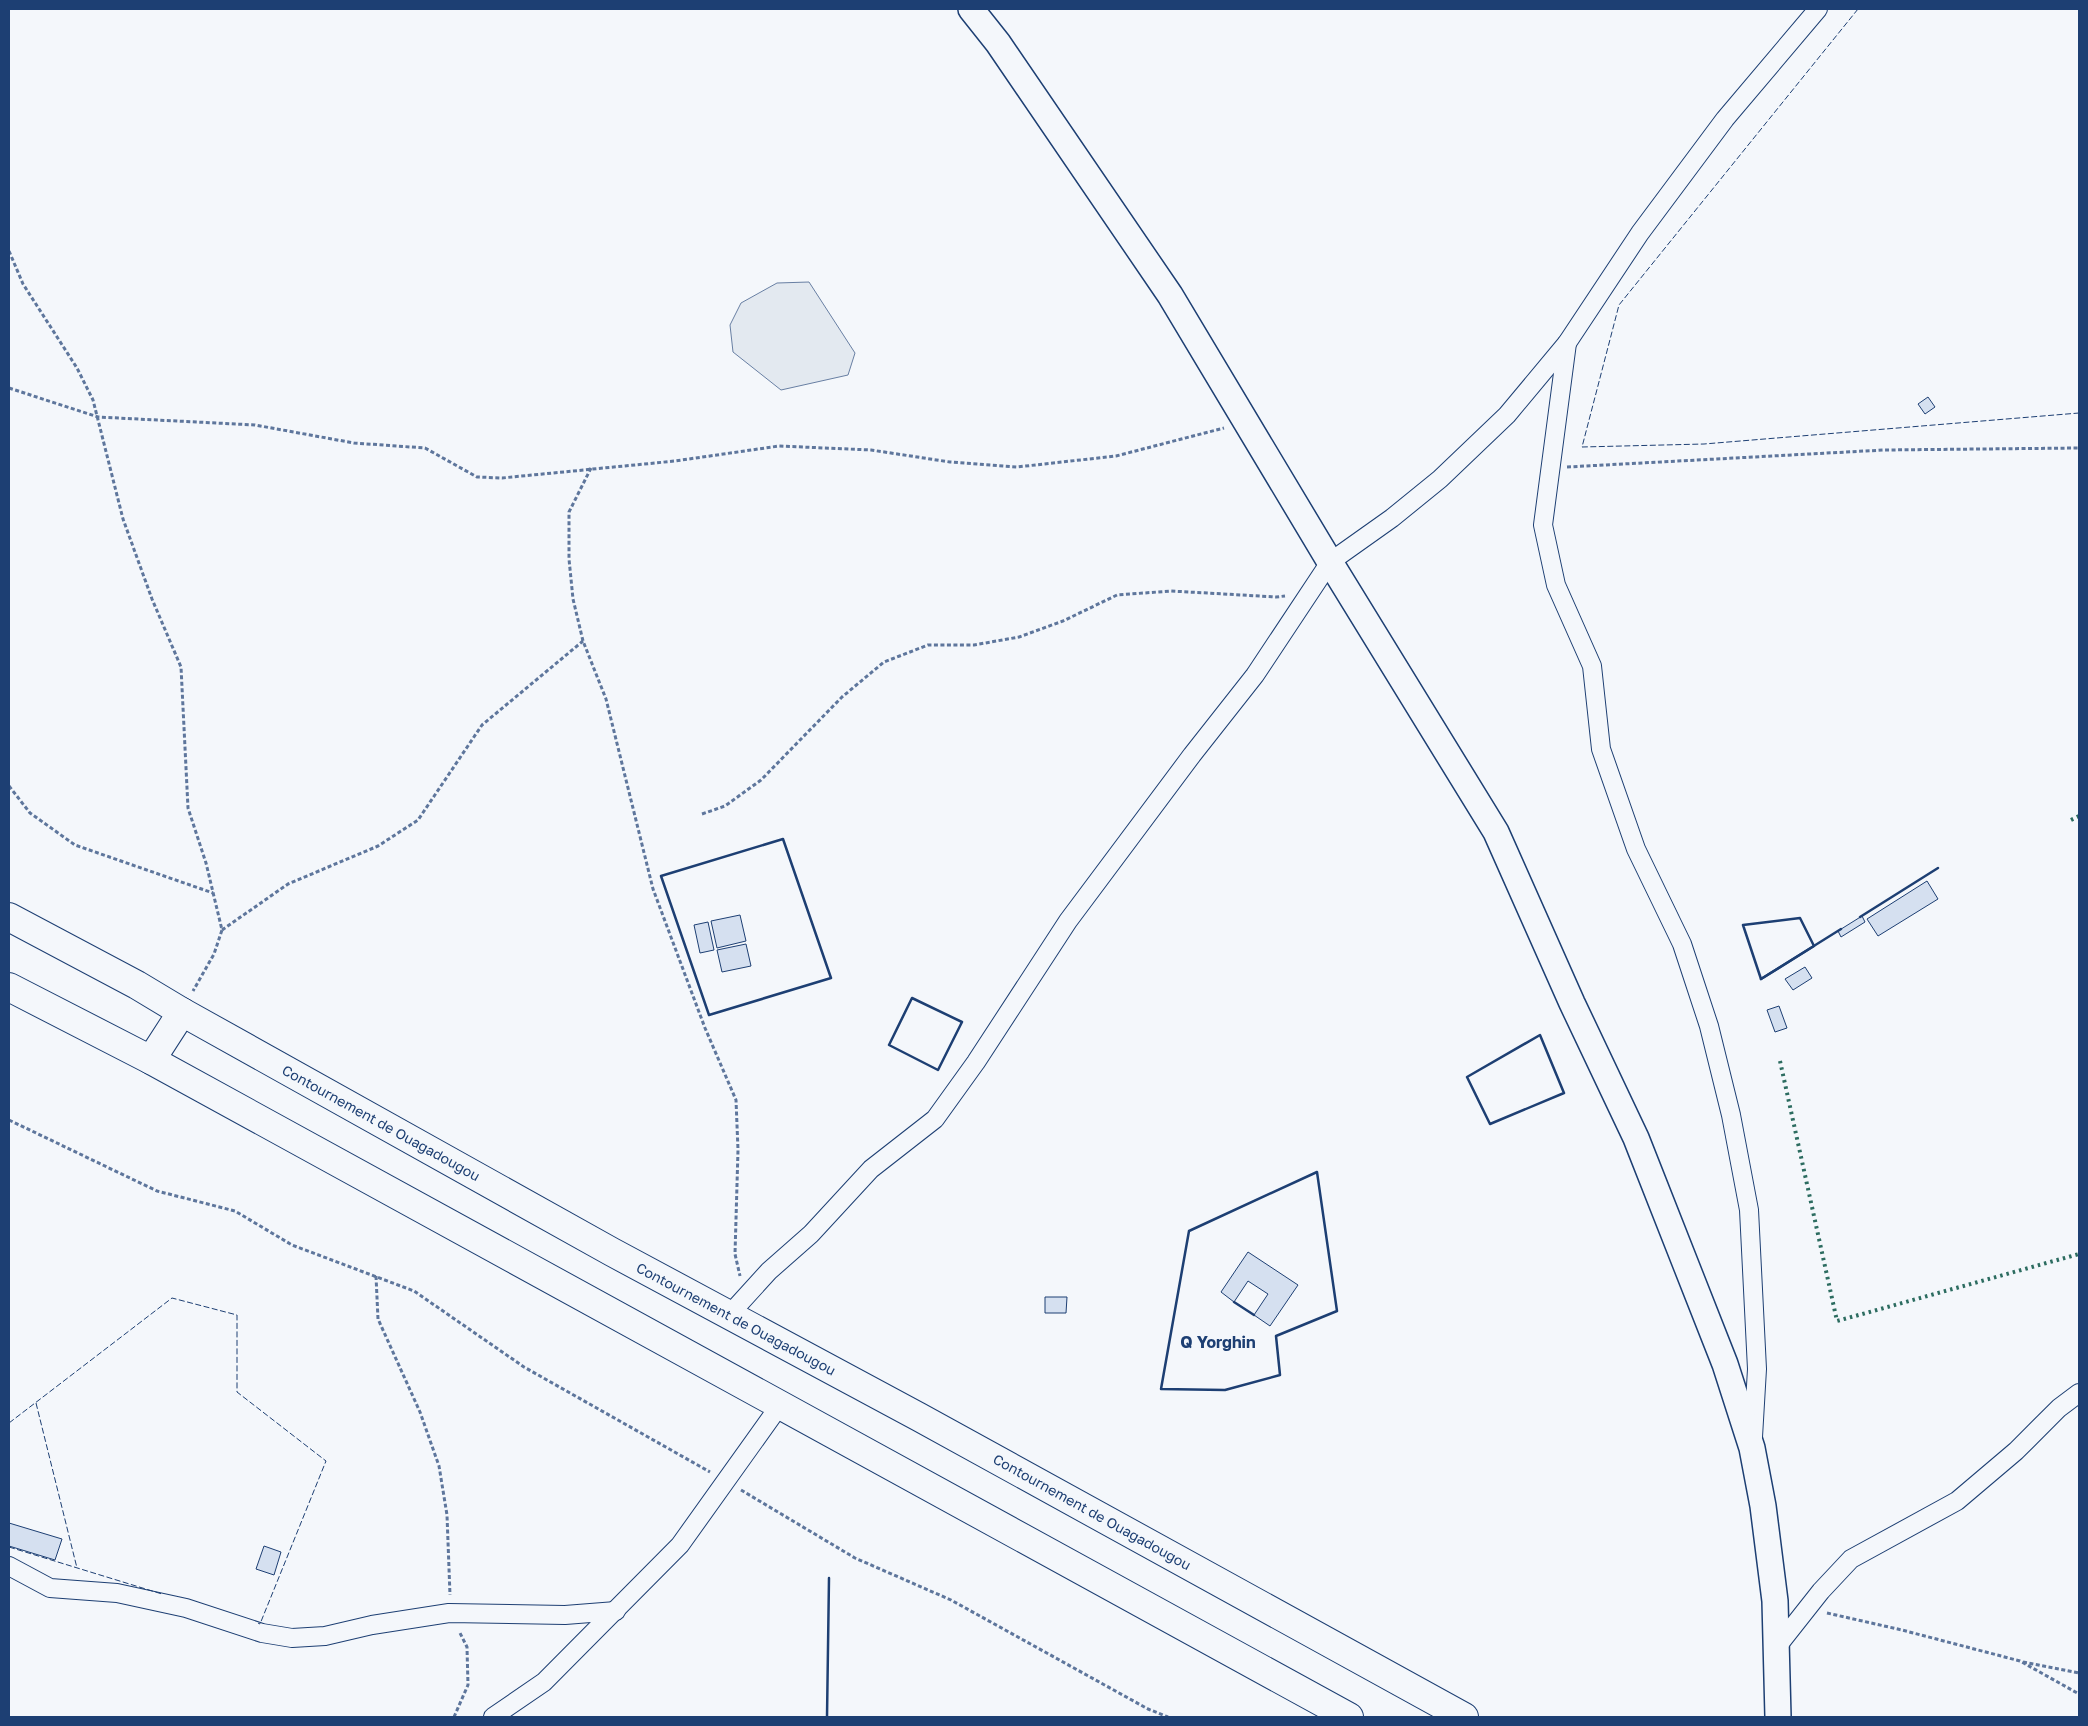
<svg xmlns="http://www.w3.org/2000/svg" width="2088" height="1726" font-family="'Golos Text',sans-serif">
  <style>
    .green { fill: #e3e9f0; stroke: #687fa3 }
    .building { fill: #d5e0f0; stroke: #1d3f73 }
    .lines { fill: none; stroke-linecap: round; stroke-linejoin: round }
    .minor-casing { stroke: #1d3f73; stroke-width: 20 }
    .secondary-casing { stroke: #1d3f73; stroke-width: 28 }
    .trunk-casing { stroke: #1d3f73; stroke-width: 30 }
    .path { stroke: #5e769c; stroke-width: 3; stroke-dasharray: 4 2.5; stroke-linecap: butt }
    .minor { stroke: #f4f7fb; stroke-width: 18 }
    .secondary { stroke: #f4f7fb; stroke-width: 25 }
    .trunk { stroke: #f4f7fb; stroke-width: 28 }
    .hedge { stroke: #2c6c60; stroke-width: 4; stroke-dasharray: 2.5 4; stroke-linecap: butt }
    .fence { stroke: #1d3f73; stroke-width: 1; stroke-dasharray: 6 2.5; stroke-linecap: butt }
    .wall { stroke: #1d3f73; stroke-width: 2.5 }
    .labels { text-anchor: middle; stroke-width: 4; stroke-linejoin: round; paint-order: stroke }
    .street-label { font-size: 14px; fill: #1d3f73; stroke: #f4f7fb }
    .quarter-label { font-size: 16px; font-weight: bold; fill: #1d3f73; stroke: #f4f7fb }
  </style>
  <rect width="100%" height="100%" fill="#f4f7fb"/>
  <!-- green -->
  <polygon class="green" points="809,282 855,353 848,375 781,390 733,352 730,325 741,303 777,283"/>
  <!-- building -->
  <g class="building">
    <polygon points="1928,397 1935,407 1925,414 1918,404"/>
    <polygon points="1927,881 1938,899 1878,936 1867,919"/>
    <polygon points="740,915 746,941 717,948 711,921"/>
    <polygon points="1862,916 1865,922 1841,937 1838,931"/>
    <polygon points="708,922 714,950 700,953 694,925"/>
    <polygon points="746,944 751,966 722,972 717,950"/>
    <polygon points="1805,967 1812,978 1793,990 1785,979"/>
    <polygon points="1779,1006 1787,1028 1775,1032 1767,1010"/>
    <polygon points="1248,1252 1298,1285 1270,1326 1254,1315 1268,1294 1248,1281 1234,1302 1221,1292"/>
    <polygon points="1045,1297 1067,1297 1066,1313 1045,1313"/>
    <polygon points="9,1523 62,1539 55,1560 9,1546"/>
    <polygon points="264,1546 281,1552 274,1575 256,1569"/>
  </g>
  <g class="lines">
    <defs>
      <g id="minor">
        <polyline points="1567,343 1543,525 1556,585 1592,666 1601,749 1636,849 1682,944 1709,1026 1731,1115 1749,1210 1757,1369 1753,1437"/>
        <polyline points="729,1315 769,1271 811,1234 871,1169 935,1119 976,1062 1068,921 1192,755 1255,675 1330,562 1392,518 1440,479 1507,415 1567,343 1640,233 1725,119 1818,9"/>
        <polyline points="9,1566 50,1588 117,1593 186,1608 262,1633 292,1638 325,1636 372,1625 449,1613 565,1615 616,1611"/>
        <polyline points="1776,1648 1821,1591 1851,1559 1957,1501 2016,1451 2059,1408 2079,1393"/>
        <polyline points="493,1717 544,1682 680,1545 780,1405"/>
      </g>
      <polyline id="secondary" points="971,9 998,43 1170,295 1330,562 1496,832 1572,1003 1636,1138 1725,1364 1752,1448 1763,1506 1775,1601 1778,1717"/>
      <g id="trunk">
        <polyline points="9,917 137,985 182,1012 612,1252 919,1417 1464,1717"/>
        <polyline points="9,987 151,1060 1349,1717"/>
        <polyline points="151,1060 182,1012"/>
      </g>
    </defs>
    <!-- minor casing -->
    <use href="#minor" class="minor-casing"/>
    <!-- secondary casing -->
    <use href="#secondary" class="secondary-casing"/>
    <!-- trunk casing -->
    <use href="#trunk" class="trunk-casing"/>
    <!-- path -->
    <g class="path">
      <polyline points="9,251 23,284 77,368 93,400 123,519 152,599 181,667 188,808 206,863 222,930 214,954 193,991"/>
      <polyline points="9,388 98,417 255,425 354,443 425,448 477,477 502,478 675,461 779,446 871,450 950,462 1017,467 1116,456 1224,428"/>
      <polyline points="1567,467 1884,450 2079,448"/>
      <polyline points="591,468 569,512 569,559 573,599 583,641 606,699 653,889 705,1028 736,1100 738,1150 735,1254 740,1276"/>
      <polyline points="9,786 30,813 75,845 213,893"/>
      <polyline points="702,814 725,806 761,780 842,697 884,662 928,645 974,645 1019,637 1063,621 1117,595 1171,591 1276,597 1285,596"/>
      <polyline points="222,930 288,884 378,846 418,820 482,725 583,641"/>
      <polyline points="9,1120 157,1191 235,1211 292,1245 414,1291 524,1367 710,1472"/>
      <polyline points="376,1276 378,1319 420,1412 439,1466 447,1515 450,1595"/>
      <polyline points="741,1490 855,1558 951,1600 1148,1709 1168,1717"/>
      <polyline points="1827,1613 1902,1630 2020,1661 2079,1694"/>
      <polyline points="2023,1662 2079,1673"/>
      <polyline points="454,1717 468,1685 467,1647 459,1631"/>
    </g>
    <!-- minor -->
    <use href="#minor" class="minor"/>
    <!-- secondary -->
    <use href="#secondary" class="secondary"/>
    <!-- trunk -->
    <use href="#trunk" class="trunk"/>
    <!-- hedge -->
    <g class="hedge">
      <polyline points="2071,820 2079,816"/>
      <polyline points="1780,1061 1837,1321 2079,1254"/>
    </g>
    <!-- fence -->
    <g class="fence">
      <polyline points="1858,9 1619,305 1582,447 1704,444 2079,413"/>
      <polyline points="36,1403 77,1568"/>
      <polyline points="9,1423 172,1298 237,1315 237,1392 326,1461 260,1624 258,1623"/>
      <polyline points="9,1547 162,1594"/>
    </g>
    <!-- wall -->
    <g class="wall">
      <polygon points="783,839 831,978 709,1015 661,876"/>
      <polyline points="1860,917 1938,868"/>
      <polygon points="1800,918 1814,946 1761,979 1743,925"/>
      <polyline points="1761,979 1841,929"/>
      <polygon points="912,998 962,1022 938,1070 889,1045"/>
      <polygon points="1540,1035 1564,1093 1490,1124 1467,1077"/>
      <polygon points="1317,1172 1337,1311 1276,1336 1280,1375 1225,1390 1161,1389 1189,1231"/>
      <polyline points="1234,1302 1254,1315"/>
      <polyline points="827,1717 829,1578"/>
    </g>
  </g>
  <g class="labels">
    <!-- street labels -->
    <g class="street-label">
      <text transform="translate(381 1123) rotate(29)" y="5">Contournement de Ouagadougou</text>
      <text transform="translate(736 1319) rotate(28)" y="5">Contournement de Ouagadougou</text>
      <text transform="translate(1092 1512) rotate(29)" y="5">Contournement de Ouagadougou</text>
    </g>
    <!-- quarter labels -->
    <g class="quarter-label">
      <text x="1218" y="1348">Q Yorghin</text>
    </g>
  </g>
  <!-- border -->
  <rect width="2088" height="1726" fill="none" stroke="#1d3f73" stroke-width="20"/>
</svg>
